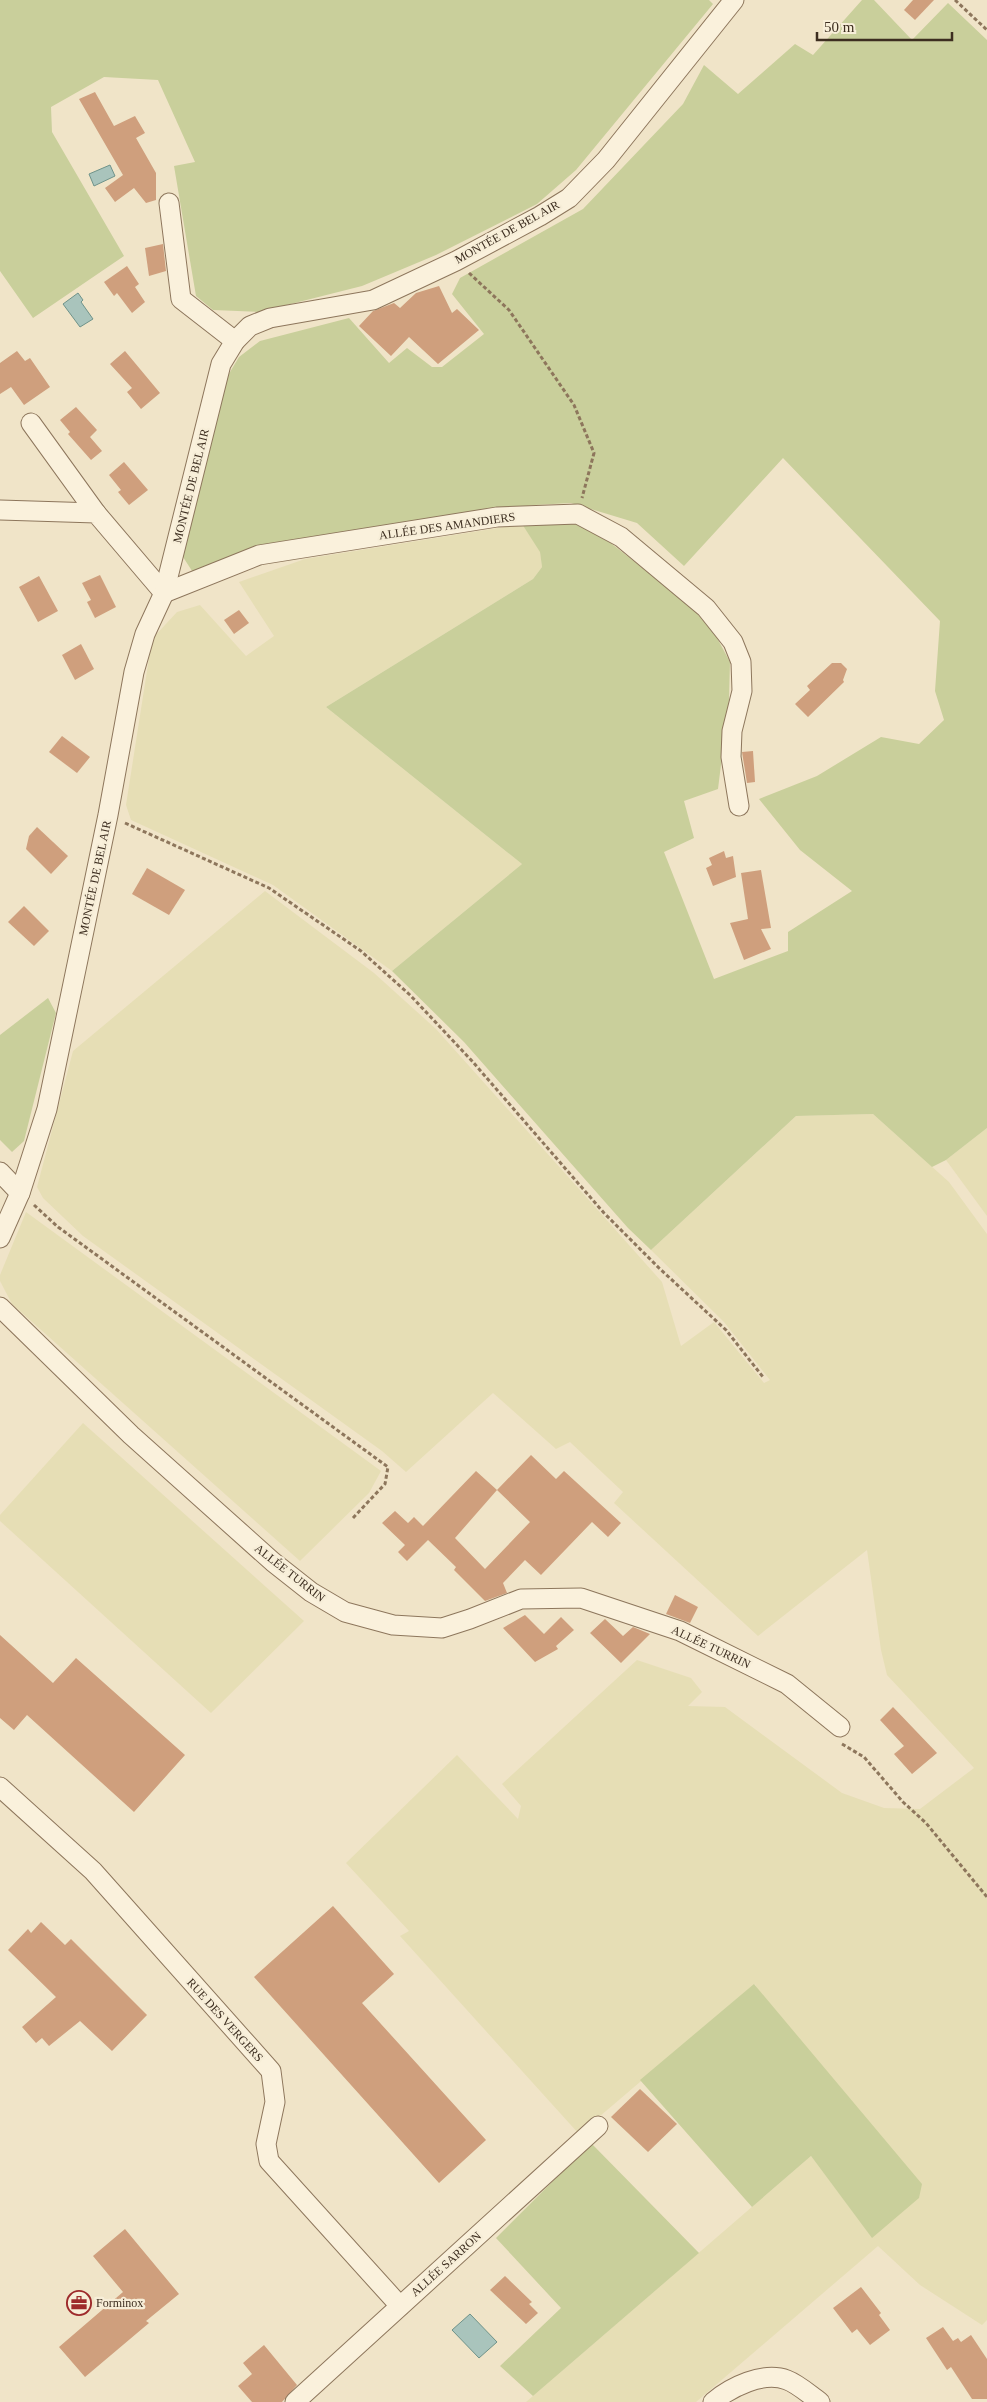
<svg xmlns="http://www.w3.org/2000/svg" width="987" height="2402" font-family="'Times New Roman',serif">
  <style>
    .farmland { fill: #e6deb5 }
    .green { fill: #c9cf9b }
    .water { fill: #a9c4bc; stroke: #6f938a }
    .building { fill: #cf9f7d; fill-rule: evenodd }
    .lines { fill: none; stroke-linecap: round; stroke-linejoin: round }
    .minor-casing { stroke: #8d765c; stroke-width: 21 }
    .path { stroke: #8d765c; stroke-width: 3; stroke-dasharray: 4 2.5; stroke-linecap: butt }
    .minor { stroke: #faf1dc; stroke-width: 19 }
    .labels { text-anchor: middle; stroke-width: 4.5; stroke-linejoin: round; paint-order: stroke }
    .street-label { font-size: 12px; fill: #3d2e20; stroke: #f7eed8 }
    .poi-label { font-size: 12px; fill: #3d2e20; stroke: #f7eed8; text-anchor: start }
  </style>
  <rect width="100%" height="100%" fill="#f0e4c8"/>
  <!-- farmland -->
  <g class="farmland">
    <polygon points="522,524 540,551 542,567 533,579 326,707 522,864 392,971 273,885 131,820 126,805 152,639 177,612 200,605 246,656 274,636 239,582 305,559"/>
    <polygon points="265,891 374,973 436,1029 662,1282 681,1346 714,1322 764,1383 770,1380 724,1322 651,1250 796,1116 873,1114 949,1182 987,1234 987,2320 982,2325 920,2285 878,2246 696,2402 526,2402 811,2156 872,2237 755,1984 579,2134 400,1936 409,1931 346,1863 457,1755 518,1819 521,1806 502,1784 637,1660 691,1678 702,1692 688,1706 725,1707 842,1793 884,1808 920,1809 974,1768 887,1675 881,1650 867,1550 758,1636 614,1503 623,1492 570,1442 556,1449 493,1393 406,1472 382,1451 83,1236 43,1198 37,1187 73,1051"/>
    <polygon points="987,1128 987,1216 946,1160"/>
    <polygon points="26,1212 381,1471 369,1493 300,1561 12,1304 0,1281 0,1275"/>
    <polygon points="83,1423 304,1621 211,1713 0,1521 0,1515"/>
  </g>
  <!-- green -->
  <g class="green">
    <polygon points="0,0 709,0 713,4 576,170 537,204 436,255 362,286 259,312 213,310 196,296 174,166 195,162 158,80 104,77 51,107 52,132 124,256 33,318 0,271"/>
    <polygon points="862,0 874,0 912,40 948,3 987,40 987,1128 946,1160 932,1167 873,1114 796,1116 651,1250 628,1228 464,1042 392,971 522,864 326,707 533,579 542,567 540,552 522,524 573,523 594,530 690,605 716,636 730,662 729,700 718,789 684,801 694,838 664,852 714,979 788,951 788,932 852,891 800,850 759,799 817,776 881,737 919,744 944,720 935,691 940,621 783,458 684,566 637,523 571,503 534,505 252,550 196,577 183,557 221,387 239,357 260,341 349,318 389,363 407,348 432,367 442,367 484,334 452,294 460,278 583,209 683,104 704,65 738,94 795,44 813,55"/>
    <polygon points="48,998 56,1013 24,1141 12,1152 0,1140 0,1035"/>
    <polygon points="754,1984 922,2184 919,2198 872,2238 811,2156 752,2207 640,2080"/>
    <polygon points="591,2143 699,2253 533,2396 500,2366 561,2308 496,2238"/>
  </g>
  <!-- water -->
  <g class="water">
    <polygon points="110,165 115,176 94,186 89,174"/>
    <polygon points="78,293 83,300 81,302 93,319 80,327 63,304"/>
    <polygon points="470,2314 497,2342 479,2358 452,2330"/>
  </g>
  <!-- building -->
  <g class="building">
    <polygon points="913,0 934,0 915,20 904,10"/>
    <polygon points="95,92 114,126 135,116 145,133 136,138 156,173 156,200 146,203 134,188 115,202 105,188 123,175 79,99"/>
    <polygon points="163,244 166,271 149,276 145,248"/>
    <polygon points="127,266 139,284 135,287 145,302 132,313 117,293 114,296 104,282"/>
    <polygon points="439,286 452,313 457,309 479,330 438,364 409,337 391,356 359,326 373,311 394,303 400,308 416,293"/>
    <polygon points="17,351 25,361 30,358 50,387 24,405 11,387 0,394 0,363"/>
    <polygon points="125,351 160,393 141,409 127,392 132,388 110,364"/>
    <polygon points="76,407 97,430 90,437 102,451 91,460 68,434 70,432 60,420"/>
    <polygon points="124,462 148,490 129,505 118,492 121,490 109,475"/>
    <polygon points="100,575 116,607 95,618 87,602 91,600 82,583"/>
    <polygon points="39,576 58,611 38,622 19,587"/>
    <polygon points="239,610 249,623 234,634 224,620"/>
    <polygon points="81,644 94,669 75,680 62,655"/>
    <polygon points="832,663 841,663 847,669 843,680 844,682 808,717 795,704 810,690 807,686"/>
    <polygon points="62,736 90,757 77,773 49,752"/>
    <polygon points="753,751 755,782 747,783 742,752"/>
    <polygon points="37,827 68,856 51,874 26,849 29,836"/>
    <polygon points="724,851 726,858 733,856 736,877 713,886 706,868 712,865 709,858"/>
    <polygon points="147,868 185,890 169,915 132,894"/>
    <polygon points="761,870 771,928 761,929 771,949 744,960 730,923 748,919 741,873"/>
    <polygon points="24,906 49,931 34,946 8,922"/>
    <path d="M531,1455L556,1479L564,1471L621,1523L608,1537L592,1522L541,1575L525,1560L503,1583L507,1593L485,1601L454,1570L456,1567L428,1540L407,1561L398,1552L405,1545L382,1523L395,1511L408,1523L414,1517L423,1526L476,1471L497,1490ZM497,1490L530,1522L485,1569L455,1538Z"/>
    <polygon points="675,1595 698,1607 690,1623 666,1614"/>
    <polygon points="525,1615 544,1634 561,1617 574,1630 556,1646 558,1649 535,1662 503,1628"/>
    <polygon points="605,1619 623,1636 633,1627 650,1634 621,1663 590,1633"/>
    <polygon points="0,1635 53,1683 76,1658 185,1755 134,1812 27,1715 14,1730 0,1718"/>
    <polygon points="893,1707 937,1753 912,1774 894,1754 904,1746 880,1720"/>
    <polygon points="333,1906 394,1974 362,2003 486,2140 439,2183 254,1977"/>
    <polygon points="41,1922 65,1945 71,1939 147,2015 112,2051 80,2021 49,2046 42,2038 36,2043 22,2027 56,1997 8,1950 28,1929 31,1933"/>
    <polygon points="640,2089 677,2124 648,2152 611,2117"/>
    <polygon points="125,2229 179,2294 146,2321 149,2323 85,2377 59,2347 123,2292 93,2256"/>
    <polygon points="505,2276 532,2302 529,2304 538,2313 526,2324 490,2290"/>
    <polygon points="861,2287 881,2313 879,2315 890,2330 870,2345 857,2329 852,2333 833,2308"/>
    <polygon points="943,2327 953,2341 958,2338 961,2342 971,2335 987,2359 987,2399 972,2399 951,2367 947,2370 926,2338"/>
    <polygon points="264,2345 297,2385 282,2402 252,2402 238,2386 252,2374 243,2363"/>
  </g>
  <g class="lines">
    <defs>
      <g id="minor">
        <polyline points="169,203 181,299 235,341"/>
        <polyline points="31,423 96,513"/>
        <polyline points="0,510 96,513 164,593 259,555 497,517 578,514 621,537 706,608 733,642 741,662 742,691 732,731 731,757 739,806"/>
        <polyline points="0,1172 20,1193"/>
        <polyline points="0,1238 20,1193 47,1109 108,815 134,672 145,634 164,593 221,364 235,341 250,326 270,318 373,300 456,261 540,216 569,198 606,160 734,0"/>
        <polyline points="0,1307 131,1435 273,1562 311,1592 345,1612 393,1625 442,1628 470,1619 521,1599 581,1598 680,1631 787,1684 840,1727"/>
        <polyline points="0,1787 93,1871 271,2071 275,2102 266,2144 269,2161 400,2306"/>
        <polyline points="295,2402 598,2126"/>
        <path d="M713,2402C731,2387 763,2371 787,2380C798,2384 810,2395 820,2402"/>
      </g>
    </defs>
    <!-- minor casing -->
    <use href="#minor" class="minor-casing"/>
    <!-- path -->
    <g class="path">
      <polyline points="955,0 987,30"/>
      <polyline points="469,273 509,310 574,405 594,453 582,498"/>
      <polyline points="125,823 269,888 361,951 410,995 472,1061 604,1213 659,1268 726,1330 763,1377"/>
      <polyline points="34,1205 58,1227 388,1467 385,1484 352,1519"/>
      <polyline points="842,1744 864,1757 903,1802 926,1823 987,1897"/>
    </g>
    <!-- minor -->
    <use href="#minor" class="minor"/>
  </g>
  <!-- icons -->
  <defs>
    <symbol id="office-ring" viewBox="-11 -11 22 22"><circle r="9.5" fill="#f7eed8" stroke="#9e2a2b" stroke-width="1.5"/><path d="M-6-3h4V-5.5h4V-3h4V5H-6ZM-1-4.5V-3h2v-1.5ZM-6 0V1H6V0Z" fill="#9e2a2b"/></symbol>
  </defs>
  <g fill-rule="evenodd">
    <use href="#office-ring" x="65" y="2289" width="28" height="28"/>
  </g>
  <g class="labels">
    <!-- street labels -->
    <g class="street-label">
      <text transform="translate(507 232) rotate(-29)" y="4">MONTÉE DE BEL AIR</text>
      <text transform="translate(191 486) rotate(-76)" y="4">MONTÉE DE BEL AIR</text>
      <text transform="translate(447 526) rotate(-8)" y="4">ALLÉE DES AMANDIERS</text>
      <text transform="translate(95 878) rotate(-78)" y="4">MONTÉE DE BEL AIR</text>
      <text transform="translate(290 1573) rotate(38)" y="4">ALLÉE TURRIN</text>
      <text transform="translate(711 1647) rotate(25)" y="4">ALLÉE TURRIN</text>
      <text transform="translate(225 2020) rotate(48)" y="4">RUE DES VERGERS</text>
      <text transform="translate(446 2264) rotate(-42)" y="4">ALLÉE SARRON</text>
    </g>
    <!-- poi labels -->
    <g class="poi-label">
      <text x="96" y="2307">Forminox</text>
    </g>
  </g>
  <!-- scale -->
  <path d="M817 32v8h135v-8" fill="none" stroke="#3d2e20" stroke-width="2.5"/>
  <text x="824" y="32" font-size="15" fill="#3d2e20" stroke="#f7eed8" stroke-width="4" paint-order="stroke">50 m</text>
</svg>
